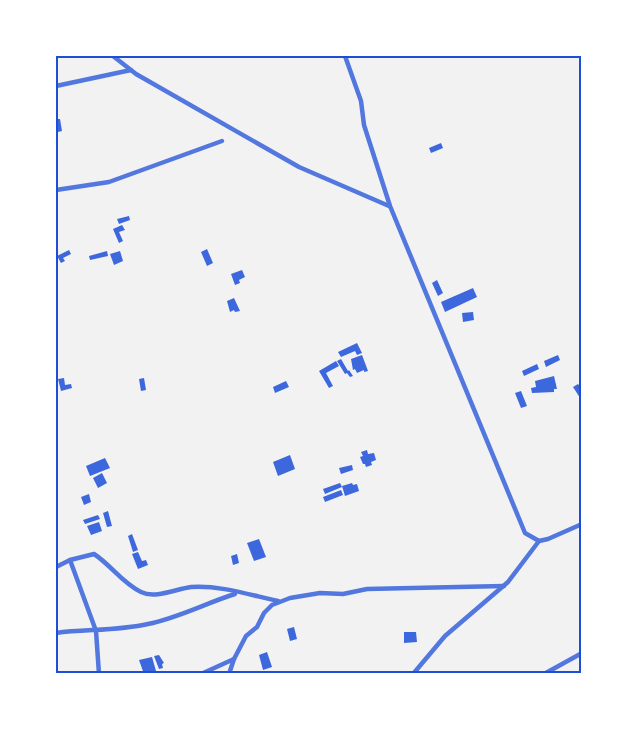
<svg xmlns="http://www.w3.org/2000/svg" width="637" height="729" font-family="'Source Serif 4',serif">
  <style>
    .building { fill: #3d67dc }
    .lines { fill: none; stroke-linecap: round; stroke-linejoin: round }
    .minor { stroke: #5277de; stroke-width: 4.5 }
    .neatline { fill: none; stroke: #1d4ed8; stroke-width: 2 }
  </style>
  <rect width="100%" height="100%" fill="#f2f2f2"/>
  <!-- building -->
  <g class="building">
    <polygon points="56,119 60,119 62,131 58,132"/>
    <polygon points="441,143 443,148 431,153 429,148"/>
    <polygon points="129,216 130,220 119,224 117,219"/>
    <polygon points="122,225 125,230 119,232 123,241 119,243 113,229"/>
    <polygon points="207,249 213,263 207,266 201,252"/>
    <polygon points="69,250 71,254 63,258 65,261 61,263 57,256"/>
    <polygon points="107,251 108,256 90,260 89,256"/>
    <polygon points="120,251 123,261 114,265 110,254"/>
    <polygon points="242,270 245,277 239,280 240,283 235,285 231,274"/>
    <polygon points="437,280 443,293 438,296 432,283"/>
    <polygon points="473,288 477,297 445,312 441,302"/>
    <polygon points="234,298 240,311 235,312 234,310 230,312 227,301"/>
    <polygon points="473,312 474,320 463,322 462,313"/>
    <polygon points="357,343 362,353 357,355 355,351 341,357 338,352"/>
    <polygon points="362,355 368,371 364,372 364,370 357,373 355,369 353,370 351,359"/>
    <polygon points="558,355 560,360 546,367 544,361"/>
    <polygon points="341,359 348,371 349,370 353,376 350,377 347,373 345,374 337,361"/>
    <polygon points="336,361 339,366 326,373 333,386 329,388 319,371"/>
    <polygon points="537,364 539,369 524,376 522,371"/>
    <polygon points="554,376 557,389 554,389 554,392 532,393 531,388 536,387 535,381"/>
    <polygon points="64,378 65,385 71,384 72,388 61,391 58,379"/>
    <polygon points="144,378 146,390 141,391 139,379"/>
    <polygon points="286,381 289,387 275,393 273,387"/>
    <polygon points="578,384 582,389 582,401 573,387"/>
    <polygon points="521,391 527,406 521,408 515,393"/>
    <polygon points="367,450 368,454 374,453 376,460 371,462 372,465 366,467 365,464 363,464 360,457 363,456 361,452"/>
    <polygon points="290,455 295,469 278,476 273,462"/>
    <polygon points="105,458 110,468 90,476 86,466"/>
    <polygon points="352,465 353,470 341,474 339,468"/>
    <polygon points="102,473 107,483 98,488 93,478"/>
    <polygon points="340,483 342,487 325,494 323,489"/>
    <polygon points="352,483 353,485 357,484 359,491 345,496 342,486"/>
    <polygon points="341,490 343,495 325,502 323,497"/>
    <polygon points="89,494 91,502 84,505 81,497"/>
    <polygon points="108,511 112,526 107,527 103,513"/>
    <polygon points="98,515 100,519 85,524 83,520"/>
    <polygon points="99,522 102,531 91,535 87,526"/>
    <polygon points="132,534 138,550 133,552 128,536"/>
    <polygon points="259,539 266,557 254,561 247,543"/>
    <polygon points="138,552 142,561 146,560 148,565 138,569 132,554"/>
    <polygon points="237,554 239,563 233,565 231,556"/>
    <polygon points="294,627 297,639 290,641 287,629"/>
    <polygon points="404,632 416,632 417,642 404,643"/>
    <polygon points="267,652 272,667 263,670 259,655"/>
    <polygon points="159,655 164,663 162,664 163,668 159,669 154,656"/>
    <polygon points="152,657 156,671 144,674 139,660"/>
  </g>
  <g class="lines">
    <!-- minor -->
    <g class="minor">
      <polyline points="113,56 136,74 299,167 389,206"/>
      <polyline points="345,56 361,101 364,125 390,206 525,533 539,541 548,539 582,524"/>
      <polyline points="56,86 131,70"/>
      <polyline points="56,190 109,182 222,141"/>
      <polyline points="70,560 96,631 99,674"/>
      <path d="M56,567L70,560L94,554C111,565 122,583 141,592C155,599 176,589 191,587C220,585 250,595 278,601"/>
      <path d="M56,633C86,629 117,631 148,624C178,618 206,603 235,594"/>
      <polyline points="201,674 234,659"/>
      <polyline points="229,674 234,659 246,636 257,627 264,613 272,605 290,598 320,593 343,594 367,589 504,586"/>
      <polyline points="413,674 445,636 508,582 539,541"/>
      <polyline points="544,674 582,653"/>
    </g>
  </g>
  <!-- border -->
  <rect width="637" height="729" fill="none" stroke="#ffffff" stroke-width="114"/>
  <rect x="57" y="57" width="523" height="615" class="neatline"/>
</svg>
